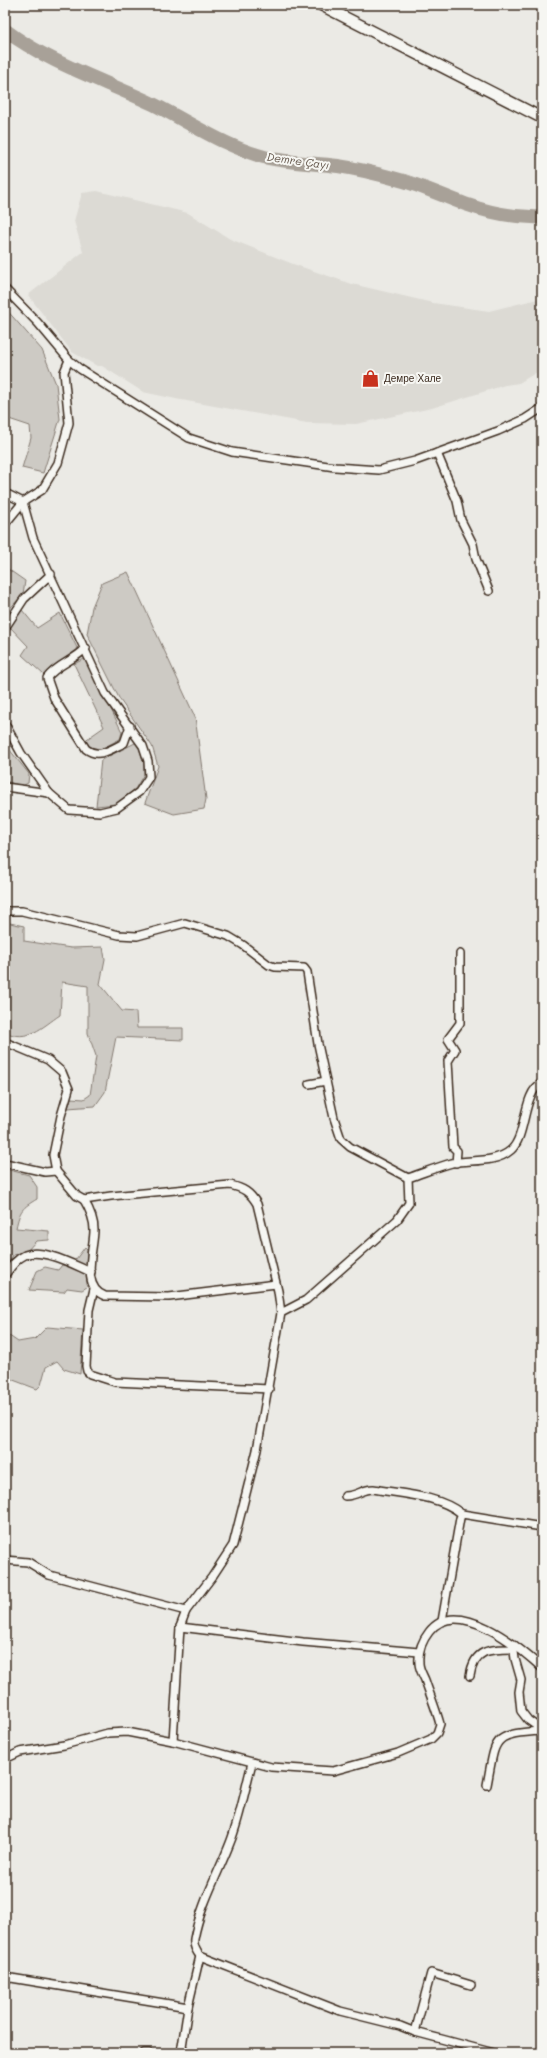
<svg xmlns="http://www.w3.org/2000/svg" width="547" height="2058" font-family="Mali,sans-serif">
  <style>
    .built { fill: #dcdad4 }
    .green { fill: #cdcac4; stroke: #847a71 }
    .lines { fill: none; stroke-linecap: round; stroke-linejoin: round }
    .river { stroke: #a8a198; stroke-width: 14 }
    .street-casing { stroke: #3b2a1e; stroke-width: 10 }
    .secondary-casing { stroke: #3b2a1e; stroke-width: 13 }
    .street { stroke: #f6f6f2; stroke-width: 7 }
    .secondary { stroke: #f6f6f2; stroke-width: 10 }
    .labels { text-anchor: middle; stroke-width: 4; stroke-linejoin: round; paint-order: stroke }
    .poi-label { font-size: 10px; fill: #3b2a1e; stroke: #f6f6f2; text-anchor: start }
    .water-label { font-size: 11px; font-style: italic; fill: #615449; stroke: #f6f6f2 }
  </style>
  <rect width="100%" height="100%" fill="#ebeae5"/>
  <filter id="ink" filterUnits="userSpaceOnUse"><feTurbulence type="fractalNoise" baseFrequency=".025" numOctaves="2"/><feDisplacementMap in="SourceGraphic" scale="8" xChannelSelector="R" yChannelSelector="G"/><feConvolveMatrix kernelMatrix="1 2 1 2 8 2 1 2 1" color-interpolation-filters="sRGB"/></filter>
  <g filter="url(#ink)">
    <!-- built -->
    <polygon class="built" points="97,191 188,213 230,239 293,264 352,284 433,303 489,311 542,298 542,369 519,383 505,385 432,408 356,424 307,423 176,399 143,392 102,366 97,366 72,352 28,295 83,252 74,221 82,193"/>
    <!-- green -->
    <g class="green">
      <polygon points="5,308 42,350 56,384 60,419 43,473 22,468 31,438 30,426 9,419 5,411"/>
      <polygon points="5,567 25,581 23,594 5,614"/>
      <polygon points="128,572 195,717 206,799 204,809 174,814 145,803 158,766 152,746 120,700 87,634 92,607 102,583"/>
      <polygon points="22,610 37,628 60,613 78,650 44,675 22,655 28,646 10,627"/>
      <polygon points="86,658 122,732 120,739 97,751 92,750 84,741 104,727 74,664"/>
      <polygon points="137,742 144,762 144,774 135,789 116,804 96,806 101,760"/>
      <polygon points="5,744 29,774 28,783 22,786 5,781"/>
      <path d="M5,922L24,926V941L71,948L103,947L105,959L100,984L122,1011L136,1012L137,1028H183V1040L116,1037L105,1092L95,1106L68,1108L71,1098L84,1099L90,1095L96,1056L88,1033V986L62,982L60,1015C42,1027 28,1043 5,1032Z"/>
      <path d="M5,1169L29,1175L37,1187V1199C22,1208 20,1210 16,1228L49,1231V1240L36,1241L26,1252L13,1255L8,1266L5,1269Z"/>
      <polygon points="85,1247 87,1249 87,1287 82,1290 67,1288 64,1292 29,1290 37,1271 45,1267 58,1270 62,1265 70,1267"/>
      <polygon points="47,1327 83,1330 80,1374 64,1369 57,1361 46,1367 41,1385 37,1389 8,1378 5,1375 5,1333 18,1342 35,1339"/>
    </g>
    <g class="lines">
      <!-- river -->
      <path class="river" d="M5,30C50,64 103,80 153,104C191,123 227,148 268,158C291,163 314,163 338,166C359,169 379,174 400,180C422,186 443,196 465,204C490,213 516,218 542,217"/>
      <defs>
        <g id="street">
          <polyline points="5,289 38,323 69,360 80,369 189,438 232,452 335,467 379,470 415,461 498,431 525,419 542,408"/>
          <polyline points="437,453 457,501 461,520 473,544 476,559 489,591"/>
          <polyline points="5,493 23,502 5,524"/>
          <polyline points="5,628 24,599 51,574"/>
          <path d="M86,648C75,660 56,665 47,678L54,698L86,749C99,759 111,749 124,743L130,726"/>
          <polyline points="5,724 21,753 49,793 69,810 100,812 117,808 139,792 149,777 148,761 143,746 105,693 33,538 23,502 42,490 58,463 69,423 64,372 69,360"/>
          <polyline points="5,787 49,793"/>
          <polyline points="5,911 22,911 119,935 137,936 185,923 228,936 243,945 269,965 275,967 304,968 307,972 318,1044 334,1118 341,1139 350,1147 408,1178"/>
          <polyline points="5,1042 48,1060 62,1072 69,1089 61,1116 53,1155 56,1171"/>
          <polyline points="309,1084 326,1081"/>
          <path d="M5,1163L45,1172L56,1171L77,1196L84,1200L111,1196L230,1185C243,1188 250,1192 257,1204L278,1291L281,1313"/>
          <polyline points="456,1163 457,1151 453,1147 448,1061 455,1050 448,1039 460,1023 460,954"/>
          <path d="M84,1200C90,1210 94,1219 94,1230C94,1250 80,1287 105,1296L169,1297L276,1284"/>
          <path d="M5,1275C10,1268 16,1259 25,1255C43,1248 74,1265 91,1272"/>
          <polyline points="94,1289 89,1310 86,1366 87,1371 90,1374 115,1382 269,1389"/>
          <path d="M345,1496C358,1496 362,1489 373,1489C402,1494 439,1495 462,1514"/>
          <path d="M5,1560L28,1562L49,1575L186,1611L212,1577L233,1545L257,1450L281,1313L306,1300L397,1220L409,1203L408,1178C423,1173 437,1167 452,1163C470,1159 495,1164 511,1150C527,1136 522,1093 542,1083"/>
          <polyline points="442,1621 460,1518 462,1514 542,1527"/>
          <polyline points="180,1627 303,1642 419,1652"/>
          <polyline points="513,1644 515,1659 521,1680 519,1692 521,1711 528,1720 542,1730"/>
          <path d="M470,1676C474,1649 489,1649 513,1649"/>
          <polyline points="173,1741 180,1627 186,1611"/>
          <path d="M5,1759L20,1752L64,1745L108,1733L127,1732L173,1741L271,1767L333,1771L398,1753L431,1739L437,1733L440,1724C436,1709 430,1695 425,1680C423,1675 419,1669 419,1663C418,1651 422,1641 429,1632C457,1595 519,1647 542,1668"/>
          <path d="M252,1763C245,1789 240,1818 230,1843C218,1874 200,1906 194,1939C193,1946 196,1951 200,1956L340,2011L400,2026L415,2032L494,2053"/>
          <path d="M487,1785C496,1738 491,1734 542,1731"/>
          <polyline points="5,1977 188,2007 200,1956"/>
          <polyline points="415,2032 431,1973 471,1985"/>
          <polyline points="182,2047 187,2053"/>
          <polyline points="144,2053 149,2053"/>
          <polyline points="181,2053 188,2007"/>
        </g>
        <polyline id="secondary" points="321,5 542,118"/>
      </defs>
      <!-- street casing -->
      <use href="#street" class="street-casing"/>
      <!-- secondary casing -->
      <use href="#secondary" class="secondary-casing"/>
      <!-- street -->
      <use href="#street" class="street"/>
      <!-- secondary -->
      <use href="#secondary" class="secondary"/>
    </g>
  </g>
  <!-- icons -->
  <defs>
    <symbol id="shop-bare" viewBox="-9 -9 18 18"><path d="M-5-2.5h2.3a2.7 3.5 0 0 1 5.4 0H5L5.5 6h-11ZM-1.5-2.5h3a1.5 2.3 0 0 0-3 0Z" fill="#c8321e" stroke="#f6f6f2" stroke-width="2.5" paint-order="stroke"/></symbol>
  </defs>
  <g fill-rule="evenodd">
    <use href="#shop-bare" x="358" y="366" width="25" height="25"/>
  </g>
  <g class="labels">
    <!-- poi labels -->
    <g class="poi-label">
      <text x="384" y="382">Демре Хале</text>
    </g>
    <!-- water labels -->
    <g class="water-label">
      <text transform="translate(298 161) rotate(8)" y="4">Demre Çayı</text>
    </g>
  </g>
  <!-- margin -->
  <rect width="547" height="2058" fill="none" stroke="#f6f6f2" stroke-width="20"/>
  <rect x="10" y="10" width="527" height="2038" fill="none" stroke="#3b2a1e" stroke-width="1.5" filter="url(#ink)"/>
</svg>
